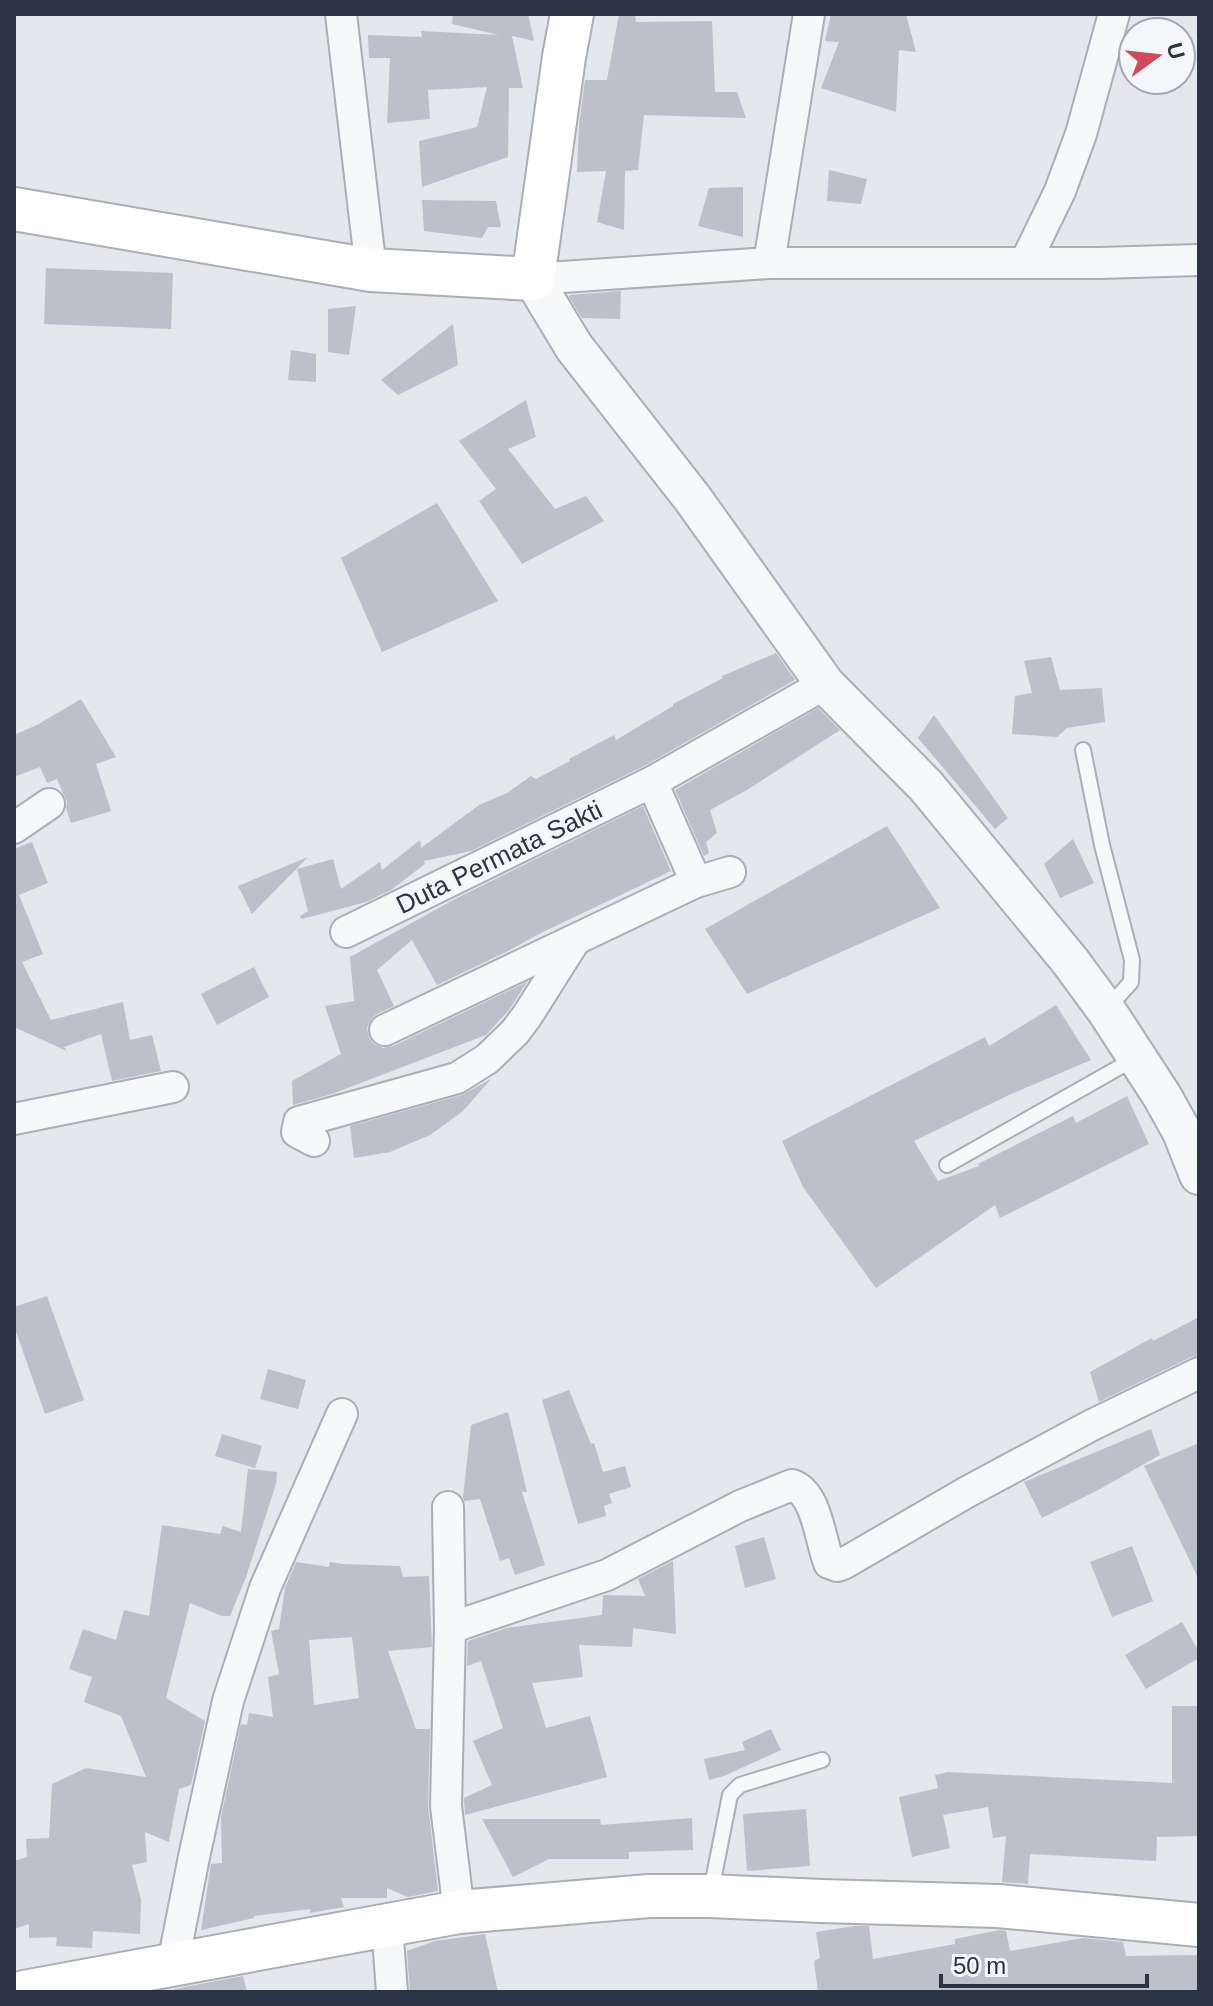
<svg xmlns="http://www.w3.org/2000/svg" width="1213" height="2006" font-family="Arial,sans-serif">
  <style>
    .building { fill: #bbc0ca; fill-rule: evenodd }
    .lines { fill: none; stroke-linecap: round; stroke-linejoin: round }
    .service-casing { stroke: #a9aeb7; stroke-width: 18 }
    .minor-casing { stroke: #a9aeb7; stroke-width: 34 }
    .tertiary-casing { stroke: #a9aeb7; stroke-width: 42 }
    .secondary-casing { stroke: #a9aeb7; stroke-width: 46 }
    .service { stroke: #f7f8fa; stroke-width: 14 }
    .minor { stroke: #f7f8fa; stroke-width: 30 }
    .tertiary { stroke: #f7f8fa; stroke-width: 38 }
    .secondary { stroke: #fff; stroke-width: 42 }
    .labels { text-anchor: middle; stroke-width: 6; stroke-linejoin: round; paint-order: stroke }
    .street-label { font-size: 26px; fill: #2b3445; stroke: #f4f6f9 }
  </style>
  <rect width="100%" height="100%" fill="#e4e7ec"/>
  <!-- building -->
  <g class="building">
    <polygon points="453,14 528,14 534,41 512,36 523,88 509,88 508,157 422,187 419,141 477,127 487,87 428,90 430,119 387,123 390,58 369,58 368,35 422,37 421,31 499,35 452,24"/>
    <polygon points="619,14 635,14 636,22 712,21 715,92 737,92 746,118 644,115 638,170 625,171 624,230 597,222 606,171 577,172 579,125 585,80 607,80"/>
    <polygon points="831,14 906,14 916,52 899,50 896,112 821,88 839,42 825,41"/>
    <polygon points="829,170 867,179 861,204 827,201"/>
    <polygon points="743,187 743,237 698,226 709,188"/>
    <polygon points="422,200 496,201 501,227 488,227 482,238 424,231"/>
    <polygon points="46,268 173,273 171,329 44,324"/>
    <polygon points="621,291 620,319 582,318 569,297 570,295"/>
    <polygon points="356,306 349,355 328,352 328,309"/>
    <polygon points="453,324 458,365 398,395 381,380"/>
    <polygon points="291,350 316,354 316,382 288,380"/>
    <polygon points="526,400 536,437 508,449 555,509 586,496 604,521 522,564 479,501 496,489 459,441"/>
    <polygon points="437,503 498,601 382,652 341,558"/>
    <polygon points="776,653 795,680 644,766 471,851 424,861 425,864 391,890 366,902 302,919 300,916 308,911 297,869 333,859 341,889 380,862 382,870 420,840 421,848 479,805 507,793 531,776 536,779 570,761 569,759 614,735 616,740 673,706 673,704 723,678 722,676"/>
    <polygon points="1051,657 1060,690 1102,688 1105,722 1067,728 1057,737 1012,734 1015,696 1032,693 1024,661"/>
    <polygon points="81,699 116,757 96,764 111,811 71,823 66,808 67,802 57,779 47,783 40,767 14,777 14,735 37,725"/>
    <polygon points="818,708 840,730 747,790 710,810 717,833 706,842 709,853 704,856 675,790"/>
    <polygon points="934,715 1008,818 995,829 918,738"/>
    <polygon points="643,806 671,871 541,933 508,951 437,985 412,940 377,970 394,1006 377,1014 371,1019 367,1028 369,1038 374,1044 383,1048 393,1046 527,982 509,1010 486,1035 332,1094 293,1105 292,1081 341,1054 325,1006 354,1001 350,957 455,899"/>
    <polygon points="887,826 940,908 747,994 705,929"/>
    <polygon points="1073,839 1094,883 1060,898 1044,864"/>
    <polygon points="32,842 48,883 19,895 43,954 22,962 51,1020 123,1002 130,1040 152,1035 161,1071 112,1081 101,1034 64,1047 67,1051 14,1027 14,849"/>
    <polygon points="308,857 252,914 238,886"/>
    <polygon points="254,967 269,997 217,1025 201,994"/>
    <polygon points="1056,1005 1091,1060 1009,1095 914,1141 938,1181 979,1166 978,1164 1073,1116 1076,1123 1127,1096 1149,1144 1000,1218 995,1205 876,1288 803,1187 782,1141 985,1037 989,1046"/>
    <polygon points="491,1079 463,1111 430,1135 390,1152 354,1158 350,1126 462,1095"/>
    <polygon points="47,1296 84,1400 45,1414 14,1326 14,1307"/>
    <polygon points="1199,1317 1199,1355 1191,1357 1099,1402 1090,1372 1152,1338 1153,1341"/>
    <polygon points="268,1369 306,1380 298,1409 260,1399"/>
    <polygon points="569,1390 591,1444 594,1443 603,1472 625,1466 631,1487 609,1494 612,1503 604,1506 606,1516 578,1524 542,1400"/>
    <polygon points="508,1412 527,1492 522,1492 545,1565 515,1575 509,1558 500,1561 480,1499 464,1501 463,1497 471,1425"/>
    <polygon points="1151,1429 1160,1455 1100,1489 1042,1518 1024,1482"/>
    <polygon points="222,1434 262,1446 255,1468 215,1456"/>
    <polygon points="1199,1443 1199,1580 1144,1466"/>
    <polygon points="248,1469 277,1472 276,1484 246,1577 230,1616 222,1616 190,1603 166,1698 205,1721 191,1785 179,1789 169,1842 145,1832 147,1862 132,1865 141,1900 140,1934 93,1931 92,1948 56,1946 57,1937 29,1938 29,1924 14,1929 14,1861 27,1857 26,1839 49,1838 52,1784 86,1768 146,1777 121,1716 84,1702 92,1677 69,1669 83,1629 116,1640 124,1610 149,1616 162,1525 220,1534 223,1526 241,1532"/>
    <polygon points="764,1537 776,1579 745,1588 735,1546"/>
    <polygon points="1132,1546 1153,1601 1112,1617 1090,1562"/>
    <polygon points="673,1561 676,1634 633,1628 632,1647 579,1645 583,1677 532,1683 546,1728 590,1716 607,1777 465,1815 464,1798 492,1785 473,1741 503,1728 481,1661 467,1666 468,1641 507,1628 602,1615 603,1595 645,1596 638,1579"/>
    <path d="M296,1562L329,1567L330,1562L343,1564L400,1566L403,1577L429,1576L432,1647L388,1651L416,1729H430L428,1806L438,1891L408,1897L387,1888V1898H341L344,1907L310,1913V1909L254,1916V1918L201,1930L211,1864L222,1863L221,1817L241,1724L247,1725L249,1713L273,1717L268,1677L279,1674L271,1631L279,1629L285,1588ZM352,1637L359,1698L314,1705L309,1640Z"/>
    <polygon points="1182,1622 1199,1652 1199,1658 1146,1689 1125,1655"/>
    <polygon points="1172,1706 1199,1706 1199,1836 1157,1837 1156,1861 1030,1854 1028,1884 1002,1882 1006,1836 993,1838 988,1807 943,1815 950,1848 912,1857 899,1797 938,1788 935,1775 948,1772 1172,1783"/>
    <polygon points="771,1729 781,1750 724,1776 709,1780 704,1759 745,1750 742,1742"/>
    <polygon points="806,1809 810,1866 747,1871 743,1814"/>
    <polygon points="692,1818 693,1850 629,1852 629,1859 549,1859 513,1877 482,1819 600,1819 601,1825"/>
    <polygon points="855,1926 869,1926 873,1959 955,1944 955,1939 1000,1930 1006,1931 1010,1951 1083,1938 1123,1942 1126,1956 1199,1955 1199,1992 818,1992 814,1961 820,1958 816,1932"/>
    <polygon points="485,1934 498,1992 410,1992 407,1951 435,1941"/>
    <polygon points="243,1976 247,1992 174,1992 174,1989"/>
  </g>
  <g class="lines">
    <defs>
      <g id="service">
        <polyline points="1083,750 1102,845 1132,960 1131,982 1106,1010"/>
        <polyline points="947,1165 1134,1059"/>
        <polyline points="711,1891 730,1795 740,1785 822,1760"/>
      </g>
      <g id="minor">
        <polyline points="341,14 371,270"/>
        <polyline points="769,263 809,14"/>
        <polyline points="1025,263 1060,191 1081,134 1114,14"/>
        <polyline points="533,279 769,263 1100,263 1199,260"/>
        <polyline points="14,828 49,804"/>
        <polyline points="696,882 730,872"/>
        <polyline points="346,932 652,782 825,684"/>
        <polyline points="385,1030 696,882 652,782"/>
        <polyline points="14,1119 173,1087"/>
        <polyline points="314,1141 297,1132 299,1122 457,1078 487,1059 515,1032 527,1016 575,940"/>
        <polyline points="448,1507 450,1628 446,1806 459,1912"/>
        <path d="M450,1628L607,1575L740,1506L792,1485C817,1493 820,1540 829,1563L837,1566L843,1564L967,1492L1090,1426L1199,1373"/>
        <polyline points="387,1925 392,1992"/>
        <polyline points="173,1963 194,1857 228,1701 265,1588 342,1414"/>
      </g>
      <polyline id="tertiary" points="533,279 574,347 693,499 825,684 926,786 1070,961 1106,1010 1162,1096 1182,1132 1199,1175"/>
      <g id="secondary">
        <polyline points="14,209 371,270 533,279 564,57 572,14"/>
        <polyline points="24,1992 459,1912 649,1896 710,1896 821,1901 998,1906 1199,1925"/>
      </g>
    </defs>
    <!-- service casing -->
    <use href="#service" class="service-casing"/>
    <!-- minor casing -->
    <use href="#minor" class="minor-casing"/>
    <!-- tertiary casing -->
    <use href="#tertiary" class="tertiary-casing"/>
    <!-- secondary casing -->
    <use href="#secondary" class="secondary-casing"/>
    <!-- service -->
    <use href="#service" class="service"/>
    <!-- minor -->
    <use href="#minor" class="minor"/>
    <!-- tertiary -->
    <use href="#tertiary" class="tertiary"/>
    <!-- secondary -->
    <use href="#secondary" class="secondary"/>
  </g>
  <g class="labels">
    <!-- street labels -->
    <g class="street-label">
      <text transform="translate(499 857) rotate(-26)" y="9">Duta Permata Sakti</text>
    </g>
  </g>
  <!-- border -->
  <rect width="1213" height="2006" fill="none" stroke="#2b3445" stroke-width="32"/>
  <!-- north arrow -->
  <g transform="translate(1157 56) rotate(75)"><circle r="38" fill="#f4f6f9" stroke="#a4a8b1" stroke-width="2"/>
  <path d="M0-6L14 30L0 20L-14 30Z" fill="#d1495b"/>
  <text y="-12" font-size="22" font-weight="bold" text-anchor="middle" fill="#2b3445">U</text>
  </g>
  <!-- scale -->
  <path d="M941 1974v12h206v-12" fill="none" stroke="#2b3445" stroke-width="4"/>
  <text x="953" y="1974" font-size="24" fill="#2b3445" stroke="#f4f6f9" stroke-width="6" paint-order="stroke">50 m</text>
</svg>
